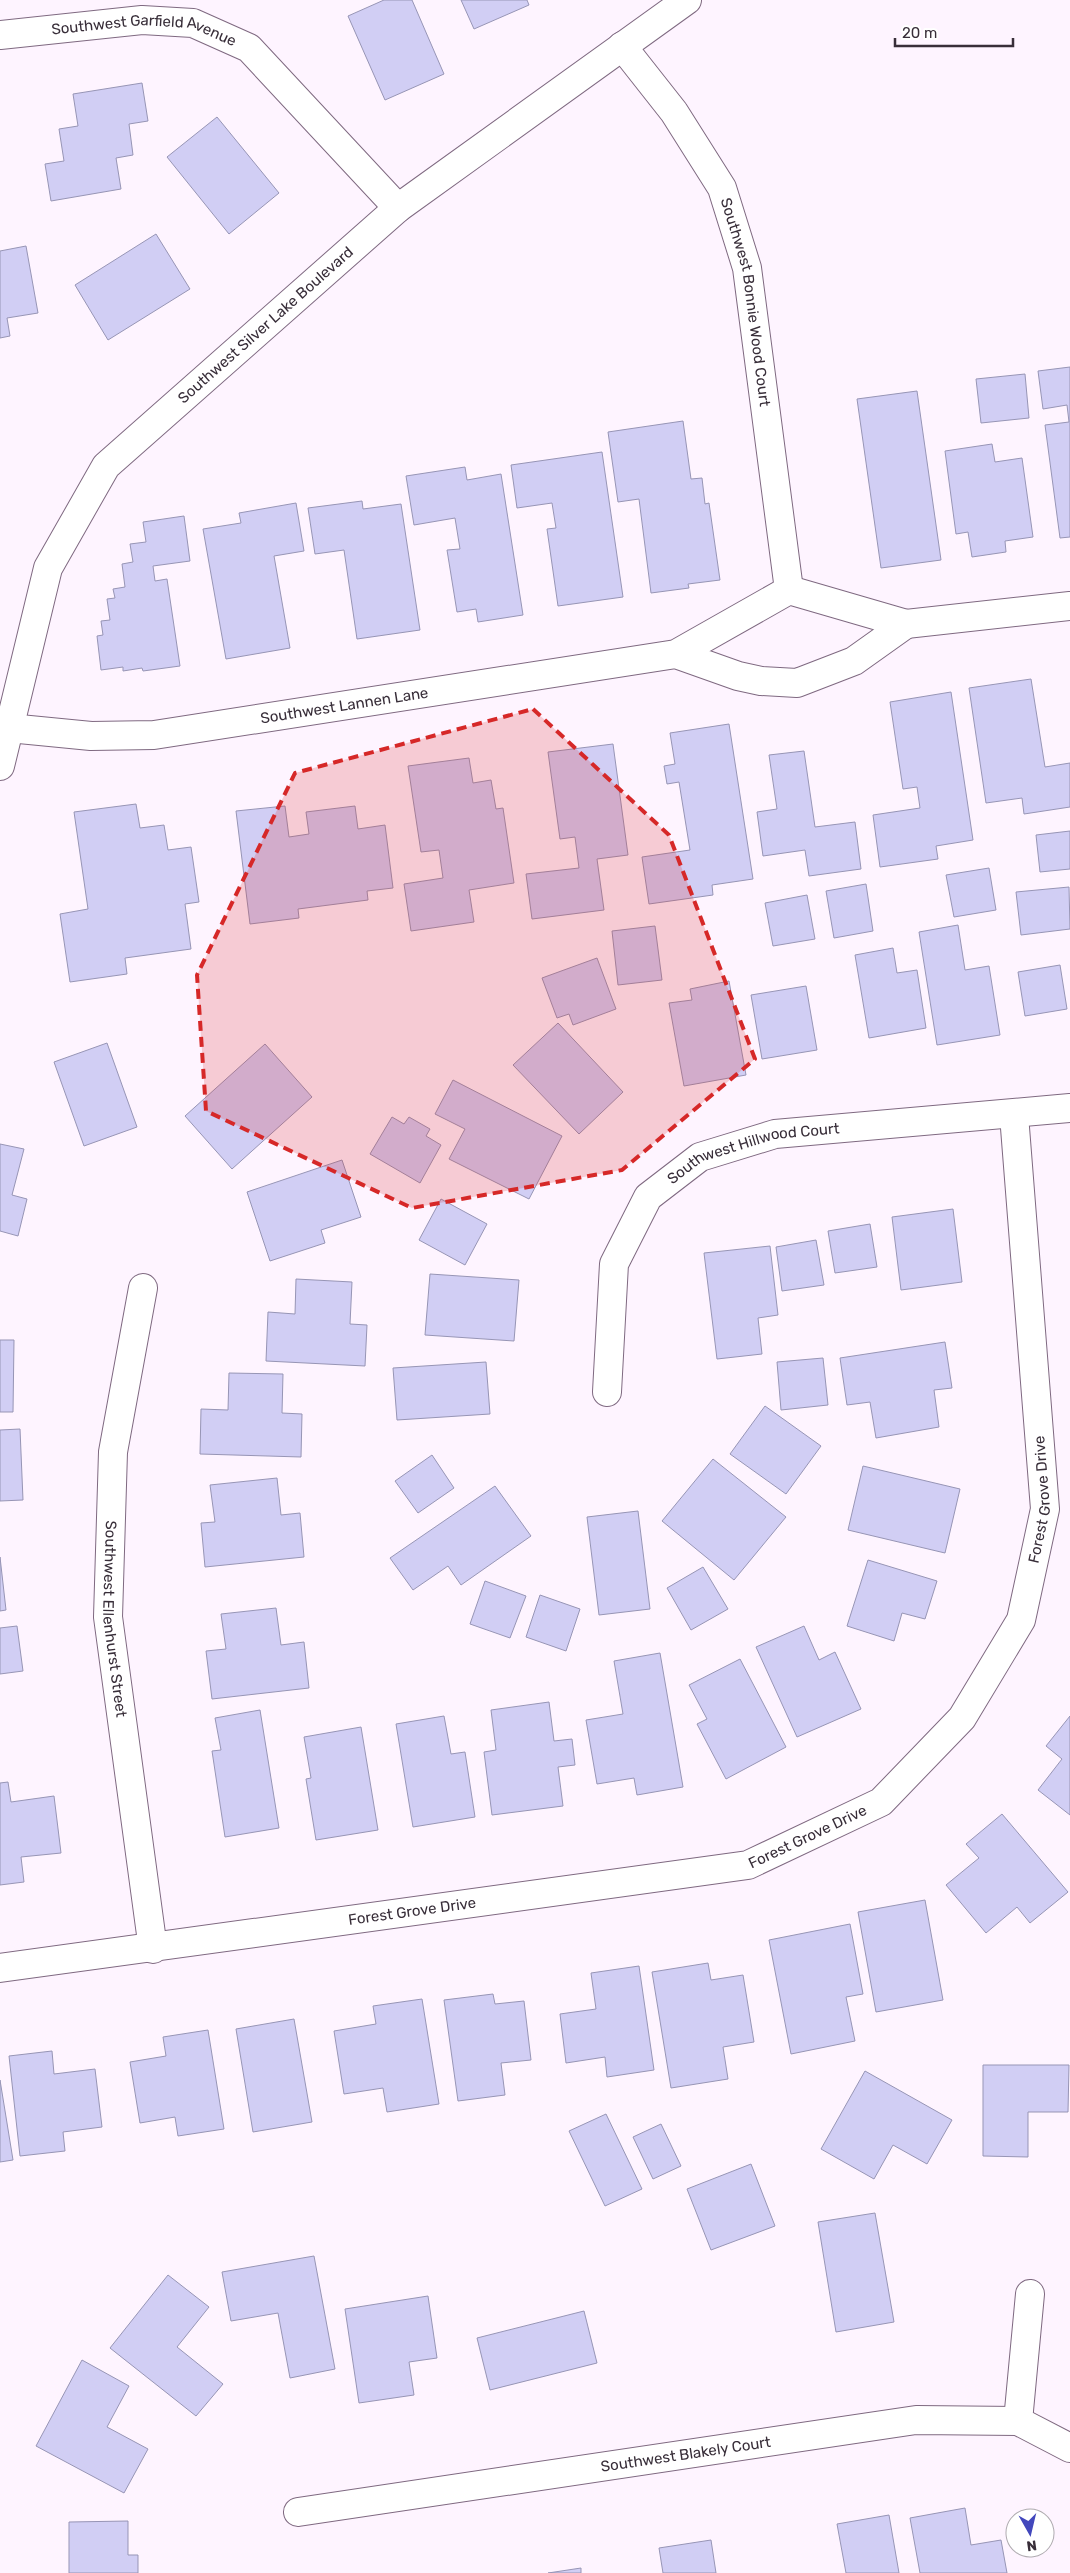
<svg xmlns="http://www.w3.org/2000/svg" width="1070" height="2573" font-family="Rubik,sans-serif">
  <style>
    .building { fill: #d1cef4; stroke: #9795b5 }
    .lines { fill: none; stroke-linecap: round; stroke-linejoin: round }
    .minor-casing { stroke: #7f6981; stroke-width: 30 }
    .minor { stroke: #fff; stroke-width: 28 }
    .marked { fill: #d62828; fill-opacity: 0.2; stroke: #d62828; stroke-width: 4; stroke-dasharray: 10 6; stroke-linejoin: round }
    .labels { text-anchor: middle; stroke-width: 4; stroke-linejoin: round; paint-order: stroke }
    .street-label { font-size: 15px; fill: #382e39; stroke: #fff }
  </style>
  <rect width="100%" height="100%" fill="#fef4ff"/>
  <!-- building -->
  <g class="building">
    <polygon points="384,0 412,0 444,74 385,100 348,16"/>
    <polygon points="461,0 527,0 529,5 474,29"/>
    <polygon points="142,83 148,121 129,124 133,155 116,158 121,189 51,201 45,164 64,161 59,129 78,126 73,94"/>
    <polygon points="217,117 279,193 229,234 167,157"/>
    <polygon points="156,234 190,289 108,340 75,285"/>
    <polygon points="26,246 38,313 7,318 10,336 0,338 0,251"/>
    <polygon points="1070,367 1070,537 1060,538 1045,425 1069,422 1067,405 1043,409 1038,371"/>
    <polygon points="1025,374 1029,418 981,423 976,379"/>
    <polygon points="917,391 941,560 881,568 857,399"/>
    <polygon points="683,421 691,479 702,478 705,504 709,503 720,580 688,584 689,588 651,593 639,499 618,502 608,432"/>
    <polygon points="992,444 995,462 1022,458 1033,537 1005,541 1006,552 972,557 968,532 956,534 945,451"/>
    <polygon points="602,452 623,597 558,606 547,529 556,528 552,503 517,508 511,465"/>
    <polygon points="465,467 467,480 501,474 523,615 478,622 476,609 457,612 447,550 460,549 455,518 414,525 406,476"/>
    <polygon points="362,501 363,509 401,504 420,630 357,639 344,550 315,554 308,508"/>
    <polygon points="296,503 304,551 274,556 290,648 226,659 203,529 241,523 239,513"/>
    <polygon points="184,516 190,561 153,566 155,581 167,579 180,666 143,671 142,668 123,671 123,667 101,670 97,636 103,635 101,621 110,620 107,599 115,598 113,589 125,587 122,564 133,562 130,544 146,542 143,522"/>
    <polygon points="1031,679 1045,767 1070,763 1070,807 1024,814 1022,798 986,803 969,688"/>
    <polygon points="951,692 973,840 936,846 938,859 880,867 873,815 920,808 917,787 903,789 890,702"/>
    <polygon points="729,724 753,879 712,885 713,895 649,904 642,857 690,850 679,782 667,784 664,766 675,764 670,733"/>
    <polygon points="613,744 628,855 597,859 604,910 532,919 526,874 579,868 575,837 560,839 548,752"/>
    <polygon points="804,751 815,827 855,822 861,869 809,876 805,850 763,856 757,812 777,809 769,755"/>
    <polygon points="469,758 473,783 491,780 496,809 503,808 514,883 469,890 474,922 411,931 404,884 443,878 439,850 421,852 408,766"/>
    <polygon points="136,804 140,828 164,825 168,850 191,847 199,902 185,904 191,949 125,958 127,974 70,982 60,914 88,909 74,812"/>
    <polygon points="285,806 289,837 309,834 306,812 355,806 358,829 385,825 393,888 367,891 368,900 298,909 299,918 250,924 236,811"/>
    <polygon points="1070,831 1070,869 1040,872 1036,835"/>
    <polygon points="989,868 996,910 954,917 946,875"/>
    <polygon points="866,884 873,931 834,938 826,891"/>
    <polygon points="1069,887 1070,929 1021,935 1016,892"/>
    <polygon points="807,895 815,939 773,946 765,903"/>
    <polygon points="958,925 965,970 989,966 1000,1035 937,1045 919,932"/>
    <polygon points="655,926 662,980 618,985 612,931"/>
    <polygon points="893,948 897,973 917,970 926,1028 869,1038 855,955"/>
    <polygon points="597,958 616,1009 573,1025 569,1014 557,1018 542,978"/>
    <polygon points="1060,965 1067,1009 1025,1016 1018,972"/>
    <polygon points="729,981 746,1075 684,1086 669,1003 692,1000 690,989"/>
    <polygon points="806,986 817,1050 762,1059 751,995"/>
    <polygon points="558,1023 623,1092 579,1134 513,1065"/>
    <polygon points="107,1043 137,1127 84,1146 54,1062"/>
    <polygon points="265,1044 312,1097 232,1169 185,1116"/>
    <polygon points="453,1080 562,1136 529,1199 449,1159 465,1129 435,1114"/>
    <polygon points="392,1117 404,1124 409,1117 430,1129 426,1136 441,1145 420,1183 370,1154"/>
    <polygon points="0,1144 24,1149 12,1195 27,1199 18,1236 0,1231"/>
    <polygon points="342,1160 361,1217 321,1230 325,1243 270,1261 247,1192"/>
    <polygon points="441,1199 487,1224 465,1265 419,1240"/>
    <polygon points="953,1209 962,1282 901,1290 892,1217"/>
    <polygon points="870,1224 877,1267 835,1273 828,1231"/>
    <polygon points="816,1240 824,1285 782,1291 776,1247"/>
    <polygon points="770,1246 778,1315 758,1318 762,1354 717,1359 704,1253"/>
    <polygon points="430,1274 519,1280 514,1341 425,1335"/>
    <polygon points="296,1279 352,1282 350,1324 367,1325 365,1366 266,1361 268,1312 295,1314"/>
    <polygon points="0,1340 14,1340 13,1412 0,1412"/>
    <polygon points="945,1342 952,1388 934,1390 939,1427 876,1438 870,1402 847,1405 840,1358"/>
    <polygon points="823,1358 828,1405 781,1410 777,1362"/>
    <polygon points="486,1362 490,1414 397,1420 393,1368"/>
    <polygon points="229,1373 283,1374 282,1413 302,1414 301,1457 200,1454 201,1409 228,1410"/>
    <polygon points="765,1406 821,1446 786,1494 730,1454"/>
    <polygon points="20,1429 23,1500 0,1501 0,1430"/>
    <polygon points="432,1455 454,1488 418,1513 395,1481"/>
    <polygon points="713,1459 786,1517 734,1580 662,1521"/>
    <polygon points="863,1466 960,1489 945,1553 848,1530"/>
    <polygon points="277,1478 281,1515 300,1513 304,1557 205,1567 201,1523 215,1522 210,1485"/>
    <polygon points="495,1486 531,1536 461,1585 448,1566 413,1590 390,1558"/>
    <polygon points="638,1511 650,1609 599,1615 587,1517"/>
    <polygon points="0,1557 6,1610 0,1611"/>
    <polygon points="868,1560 937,1581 925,1619 902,1613 894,1641 847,1626"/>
    <polygon points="703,1567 728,1609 691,1630 667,1588"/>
    <polygon points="485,1581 526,1596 510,1638 470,1624"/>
    <polygon points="540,1595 580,1609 566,1651 526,1637"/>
    <polygon points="276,1608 281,1645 304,1642 309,1688 212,1699 206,1651 226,1649 221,1614"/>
    <polygon points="17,1626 23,1671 0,1674 0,1628"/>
    <polygon points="804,1626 819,1660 835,1652 861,1709 797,1737 756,1647"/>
    <polygon points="660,1653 683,1787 637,1795 634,1778 597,1784 586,1720 623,1714 614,1661"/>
    <polygon points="740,1659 786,1747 726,1779 697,1724 707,1719 689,1685"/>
    <polygon points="549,1702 554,1741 572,1739 575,1765 558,1767 563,1806 492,1815 484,1752 496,1750 491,1710"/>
    <polygon points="260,1710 279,1828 225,1837 212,1751 221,1750 215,1718"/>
    <polygon points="444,1716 451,1754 465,1752 475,1817 413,1827 396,1724"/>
    <polygon points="1070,1716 1070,1815 1038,1790 1062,1759 1046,1746"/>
    <polygon points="361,1727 378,1830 316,1840 306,1779 311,1778 304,1737"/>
    <polygon points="8,1782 11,1802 54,1796 61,1853 21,1857 24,1882 0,1885 0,1783"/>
    <polygon points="1002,1814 1068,1892 1030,1923 1017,1907 986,1933 946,1885 979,1858 966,1844"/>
    <polygon points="925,1900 943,2000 876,2012 858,1912"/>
    <polygon points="850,1924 863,1994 846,1997 855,2041 791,2054 769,1940"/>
    <polygon points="708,1963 711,1980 743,1975 754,2042 723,2047 728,2079 671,2088 652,1972"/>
    <polygon points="639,1966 654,2070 607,2077 605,2057 566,2063 560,2014 596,2009 591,1973"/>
    <polygon points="493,1994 495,2004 524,2001 531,2060 501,2063 505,2095 458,2101 444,2000"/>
    <polygon points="422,1999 439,2104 387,2112 383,2088 344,2094 334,2031 376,2024 373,2006"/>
    <polygon points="294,2019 312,2122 253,2132 236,2029"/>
    <polygon points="208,2030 224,2129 178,2136 175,2117 140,2123 130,2062 166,2056 163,2037"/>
    <polygon points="52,2051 54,2074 95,2069 102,2127 63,2132 65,2151 20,2156 9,2056"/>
    <polygon points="983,2065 1069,2065 1068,2112 1028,2112 1028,2157 983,2156"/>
    <polygon points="865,2071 952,2120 927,2164 893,2145 874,2179 821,2149"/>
    <polygon points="0,2080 13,2160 0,2162"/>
    <polygon points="606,2114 642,2189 605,2206 569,2131"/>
    <polygon points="661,2124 681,2166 653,2179 633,2137"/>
    <polygon points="751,2164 775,2226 711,2250 687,2189"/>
    <polygon points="875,2213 894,2322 836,2332 818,2222"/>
    <polygon points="314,2256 335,2369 290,2378 278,2313 231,2321 222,2272"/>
    <polygon points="168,2275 209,2307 177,2347 223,2384 196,2416 110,2348"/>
    <polygon points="428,2296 437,2358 409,2362 414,2395 359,2403 345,2309"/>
    <polygon points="584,2311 597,2363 490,2390 477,2338"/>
    <polygon points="82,2360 129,2386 107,2427 148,2449 124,2493 36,2446"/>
    <polygon points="965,2508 971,2545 1001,2540 1007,2573 920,2573 910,2518"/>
    <polygon points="889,2515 899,2573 846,2573 837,2524"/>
    <polygon points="128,2521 128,2555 138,2555 138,2573 69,2573 69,2522"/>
    <polygon points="711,2540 716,2573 663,2573 659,2548"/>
    <polygon points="581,2568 581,2573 548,2573"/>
  </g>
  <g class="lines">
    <defs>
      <g id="minor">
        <path id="s1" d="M0,35L142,20L193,23L249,48L398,208"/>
        <path id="s2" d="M622,46L674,112L722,188L747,268L789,590"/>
        <polyline points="906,624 1070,606"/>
        <path id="s3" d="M9,728L91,736L154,735L676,654L789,590L906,624L854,661L797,683L761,681L738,676L676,654"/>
        <path id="s4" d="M0,766L48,568L106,466L398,208L687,0"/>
        <path id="s5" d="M143,1288L113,1452L108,1617L153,1949"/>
        <path id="s6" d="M607,1392L614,1264L648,1197L700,1157L775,1134L1070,1108"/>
        <path id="s7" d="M0,1968L748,1865L881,1802L962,1718L1021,1620L1045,1509L1014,1115"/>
        <polyline points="1018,2421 1030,2294"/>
        <path id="s8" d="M298,2512L916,2420L1018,2421L1070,2448"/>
      </g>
    </defs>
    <!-- minor casing -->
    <use href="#minor" class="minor-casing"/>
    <!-- minor -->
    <use href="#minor" class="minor"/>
  </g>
  <!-- marked area -->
  <path class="marked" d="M533,709L669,835L755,1059L622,1170L412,1208L206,1111L197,975L295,773Z"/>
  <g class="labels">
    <!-- street labels -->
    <g class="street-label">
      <text dy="5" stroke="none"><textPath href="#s1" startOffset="146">Southwest Garfield Avenue</textPath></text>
      <text dy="5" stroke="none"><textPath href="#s2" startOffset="291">Southwest Bonnie Wood Court</textPath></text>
      <text dy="5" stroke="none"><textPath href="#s4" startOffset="534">Southwest Silver Lake Boulevard</textPath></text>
      <text dy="5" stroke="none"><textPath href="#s3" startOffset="338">Southwest Lannen Lane</textPath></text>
      <text dy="5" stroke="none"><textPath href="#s6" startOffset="321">Southwest Hillwood Court</textPath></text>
      <text dy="5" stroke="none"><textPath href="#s7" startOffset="1256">Forest Grove Drive</textPath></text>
      <text dy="5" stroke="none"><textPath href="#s5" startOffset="334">Southwest Ellenhurst Street</textPath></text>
      <text dy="5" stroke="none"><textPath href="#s7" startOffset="821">Forest Grove Drive</textPath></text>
      <text dy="5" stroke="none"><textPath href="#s7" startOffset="416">Forest Grove Drive</textPath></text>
      <text dy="5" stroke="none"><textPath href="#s8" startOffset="392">Southwest Blakely Court</textPath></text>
    </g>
  </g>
  <!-- north arrow -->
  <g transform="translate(1030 2533) rotate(172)"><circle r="24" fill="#ffffff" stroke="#afabb0"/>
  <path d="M0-4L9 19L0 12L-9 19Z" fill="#4247bc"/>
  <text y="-8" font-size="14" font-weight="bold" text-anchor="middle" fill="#382e39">N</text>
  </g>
  <!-- scale -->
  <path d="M895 38v8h118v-8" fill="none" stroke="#382e39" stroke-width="2.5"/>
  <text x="902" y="38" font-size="15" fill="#382e39" stroke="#ffffff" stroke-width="4" paint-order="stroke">20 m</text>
</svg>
